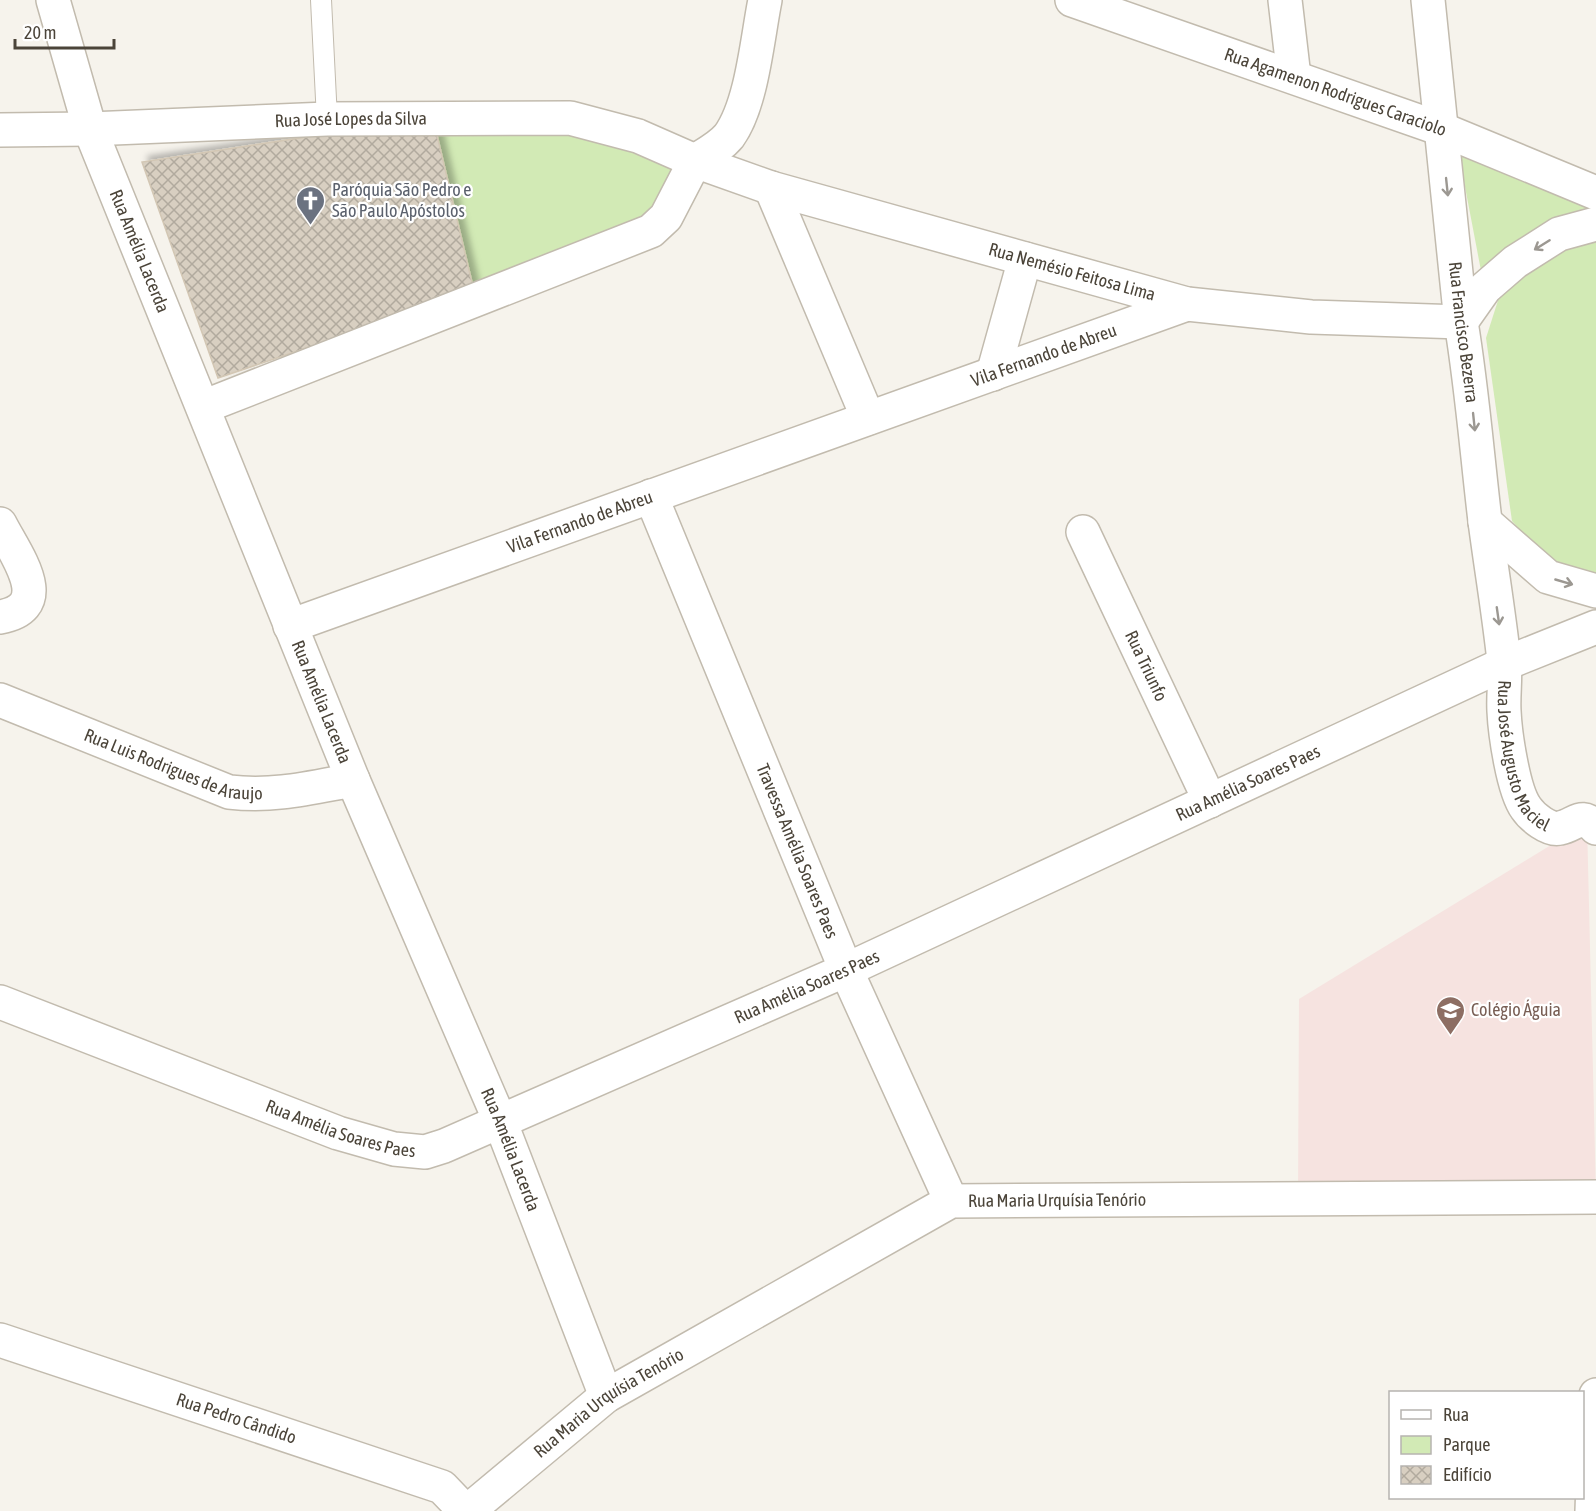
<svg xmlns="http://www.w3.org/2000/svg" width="1596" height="1511" font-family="'Asap Condensed',sans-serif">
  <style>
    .medical { fill: #f6e3e0 }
    .park { fill: #d2eab5 }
    .building { fill: url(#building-cross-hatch); stroke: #d3c7b4; stroke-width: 1.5; filter: url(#shadow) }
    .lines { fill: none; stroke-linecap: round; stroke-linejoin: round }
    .lane-casing { stroke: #c2bbae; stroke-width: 22 }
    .street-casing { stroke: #c2bbae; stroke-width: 36 }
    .lane { stroke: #fff; stroke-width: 20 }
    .street { stroke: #fff; stroke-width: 33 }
    .oneway { stroke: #9c9892 }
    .labels { text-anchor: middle; stroke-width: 4.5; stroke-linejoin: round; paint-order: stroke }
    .street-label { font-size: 18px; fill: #4b4439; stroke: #fff }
    .worship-label { font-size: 18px; fill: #5b616d; stroke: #fff; text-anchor: start }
    .education-label { font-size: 18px; fill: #785e54; stroke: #fff; text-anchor: start }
  </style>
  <defs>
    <pattern id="building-cross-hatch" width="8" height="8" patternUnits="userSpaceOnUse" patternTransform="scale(1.5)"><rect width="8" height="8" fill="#d8cfc1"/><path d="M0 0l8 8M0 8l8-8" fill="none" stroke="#b1aa9e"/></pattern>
    <filter id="shadow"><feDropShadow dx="5.5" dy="-5.5" stdDeviation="3" flood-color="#0004"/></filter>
  </defs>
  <rect width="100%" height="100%" fill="#f6f3ec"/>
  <!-- medical -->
  <polygon class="medical" points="1587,823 1596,1196 1298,1198 1299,999"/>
  <!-- park -->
  <g class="park">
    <polygon points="435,127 574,128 637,147 678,171 654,221 474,291"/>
    <polygon points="1458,150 1596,208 1513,243 1482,276"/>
    <polygon points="1596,239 1596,584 1550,564 1512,521 1486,338 1501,291 1559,247"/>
  </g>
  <!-- building -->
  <polygon class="building" points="435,127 474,291 218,378 142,162 339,132"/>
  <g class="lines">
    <defs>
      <polyline id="lane" points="321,0 327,119"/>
      <g id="street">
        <path id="s1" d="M53,0L90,129L353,780L500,1121L606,1396"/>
        <path id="s2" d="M1072,0L1441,129L1596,193"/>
        <polyline points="1285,0 1294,77"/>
        <path id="s3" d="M1428,0L1461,322C1472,388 1477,454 1485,521C1491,567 1499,614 1504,661C1506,677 1503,694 1504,711C1505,733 1513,790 1526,808C1532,817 1549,831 1560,828C1576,825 1581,811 1596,828"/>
        <path id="s4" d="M0,130L90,129L327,119L570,118L638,136L695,161L771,188L1187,304L1311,317L1461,322L1485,288L1515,262L1559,234L1596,224"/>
        <path d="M695,161C706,154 720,147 729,136C752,104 757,40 765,0"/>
        <polyline points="771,188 868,418"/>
        <polyline points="993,374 1025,259"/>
        <polyline points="203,407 651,231 666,217 695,161"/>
        <path id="s5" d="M651,496L846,970L951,1201"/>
        <polyline points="1485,522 1548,577 1596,591"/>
        <path d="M0,524C15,554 57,607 0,617"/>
        <path id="s6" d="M1083,532L1210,801"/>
        <path id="s7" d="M290,626L1187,304"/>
        <path id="s8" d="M0,700L229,792C275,797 309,788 353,780"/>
        <path id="s9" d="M0,1002L338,1133L394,1149L425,1152L444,1146L846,970L1504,664L1596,627"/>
        <path id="s10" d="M0,1340L442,1487L465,1511"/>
        <path id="s11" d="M468,1511L606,1396L951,1201L1596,1197"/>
        <polyline points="1592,1511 1596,1395"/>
      </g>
    </defs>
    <!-- lane casing -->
    <use href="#lane" class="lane-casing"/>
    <!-- street casing -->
    <use href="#street" class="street-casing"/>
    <!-- lane -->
    <use href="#lane" class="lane"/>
    <!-- street -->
    <use href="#street" class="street"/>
  </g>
  <!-- one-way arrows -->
  <defs><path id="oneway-shaft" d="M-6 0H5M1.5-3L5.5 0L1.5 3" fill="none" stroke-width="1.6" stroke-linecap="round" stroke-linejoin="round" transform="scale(1.5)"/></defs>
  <g class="oneway">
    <use href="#oneway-shaft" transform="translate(1447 187) rotate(84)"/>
    <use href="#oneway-shaft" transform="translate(1542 245) rotate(148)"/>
    <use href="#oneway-shaft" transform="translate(1474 422) rotate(84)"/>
    <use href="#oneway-shaft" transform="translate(1564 582) rotate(16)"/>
    <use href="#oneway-shaft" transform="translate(1498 616) rotate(82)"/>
  </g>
  <!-- icons -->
  <defs>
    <symbol id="church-pin" viewBox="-11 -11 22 30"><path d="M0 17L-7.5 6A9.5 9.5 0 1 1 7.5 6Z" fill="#6b7280" stroke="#fff"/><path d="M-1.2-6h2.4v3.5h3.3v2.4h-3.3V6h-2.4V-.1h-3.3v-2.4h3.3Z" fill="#fff"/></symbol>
    <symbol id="school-pin" viewBox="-11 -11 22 30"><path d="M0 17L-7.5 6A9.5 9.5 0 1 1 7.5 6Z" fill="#8d6e63" stroke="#fff"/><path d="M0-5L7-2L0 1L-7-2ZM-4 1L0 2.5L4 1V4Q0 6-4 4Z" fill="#fff"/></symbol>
  </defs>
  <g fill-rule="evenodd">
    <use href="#church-pin" x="294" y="184" width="33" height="45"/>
    <use href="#school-pin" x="1434" y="994" width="33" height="45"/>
  </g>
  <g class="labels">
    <!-- street labels -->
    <g class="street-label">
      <text dy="6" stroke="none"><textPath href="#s2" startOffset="279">Rua Agamenon Rodrigues Caraciolo</textPath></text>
      <text dy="6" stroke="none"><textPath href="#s4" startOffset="351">Rua José Lopes da Silva</textPath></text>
      <text dy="6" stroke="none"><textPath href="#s1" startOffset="266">Rua Amélia Lacerda</textPath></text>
      <text dy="6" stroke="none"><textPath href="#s4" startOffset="1096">Rua Nemésio Feitosa Lima</textPath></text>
      <text dy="6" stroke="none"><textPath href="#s3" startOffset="334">Rua Francisco Bezerra</textPath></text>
      <text dy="6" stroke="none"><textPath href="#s7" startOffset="801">Vila Fernando de Abreu</textPath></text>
      <text dy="6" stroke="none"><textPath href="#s7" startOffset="308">Vila Fernando de Abreu</textPath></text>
      <text dy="6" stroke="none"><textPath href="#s6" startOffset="148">Rua Triunfo</textPath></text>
      <text dy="6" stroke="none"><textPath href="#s1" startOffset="752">Rua Amélia Lacerda</textPath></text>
      <text dy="6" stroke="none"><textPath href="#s3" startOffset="765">Rua José Augusto Maciel</textPath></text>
      <text dy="6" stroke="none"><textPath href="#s8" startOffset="186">Rua Luis Rodrigues de Araujo</textPath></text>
      <text dy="6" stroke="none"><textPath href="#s9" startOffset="1354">Rua Amélia Soares Paes</textPath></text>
      <text dy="6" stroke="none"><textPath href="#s5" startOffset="384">Travessa Amélia Soares Paes</textPath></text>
      <text dy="6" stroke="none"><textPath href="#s9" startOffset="868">Rua Amélia Soares Paes</textPath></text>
      <text dy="6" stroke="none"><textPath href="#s9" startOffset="364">Rua Amélia Soares Paes</textPath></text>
      <text dy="6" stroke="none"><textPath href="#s1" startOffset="1238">Rua Amélia Lacerda</textPath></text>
      <text dy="6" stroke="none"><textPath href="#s11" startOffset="682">Rua Maria Urquísia Tenório</textPath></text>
      <text dy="6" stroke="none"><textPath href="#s11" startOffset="178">Rua Maria Urquísia Tenório</textPath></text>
      <text dy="6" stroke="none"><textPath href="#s10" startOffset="249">Rua Pedro Cândido</textPath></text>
    </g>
    <!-- worship labels -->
    <g class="worship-label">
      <text x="332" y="196">Paróquia São Pedro e<tspan x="332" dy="21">São Paulo Apóstolos</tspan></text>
    </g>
    <!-- education labels -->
    <g class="education-label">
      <text x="1471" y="1016">Colégio Águia</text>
    </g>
  </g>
  <!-- legend -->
  <rect x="1389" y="1391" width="195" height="108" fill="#ffffff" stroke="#b7b4b0" stroke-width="1.5"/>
  <rect x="1401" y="1410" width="30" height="9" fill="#ffffff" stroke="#b7b4b0" stroke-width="1.5"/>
  <text x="1443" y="1421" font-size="18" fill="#4b4439">Rua</text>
  <rect x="1401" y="1436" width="30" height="18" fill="#d2eab5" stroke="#b7b4b0" stroke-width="1.5"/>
  <text x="1443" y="1451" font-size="18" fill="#4b4439">Parque</text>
  <rect x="1401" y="1466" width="30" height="18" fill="url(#building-cross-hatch)" stroke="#b7b4b0" stroke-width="1.5"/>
  <text x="1443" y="1481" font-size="18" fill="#4b4439">Edifício</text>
  <!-- scale -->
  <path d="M15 39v9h99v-9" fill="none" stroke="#4b4439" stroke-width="3"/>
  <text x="24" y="39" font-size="18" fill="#4b4439" stroke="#ffffff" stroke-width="4.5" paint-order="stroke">20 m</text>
</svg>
